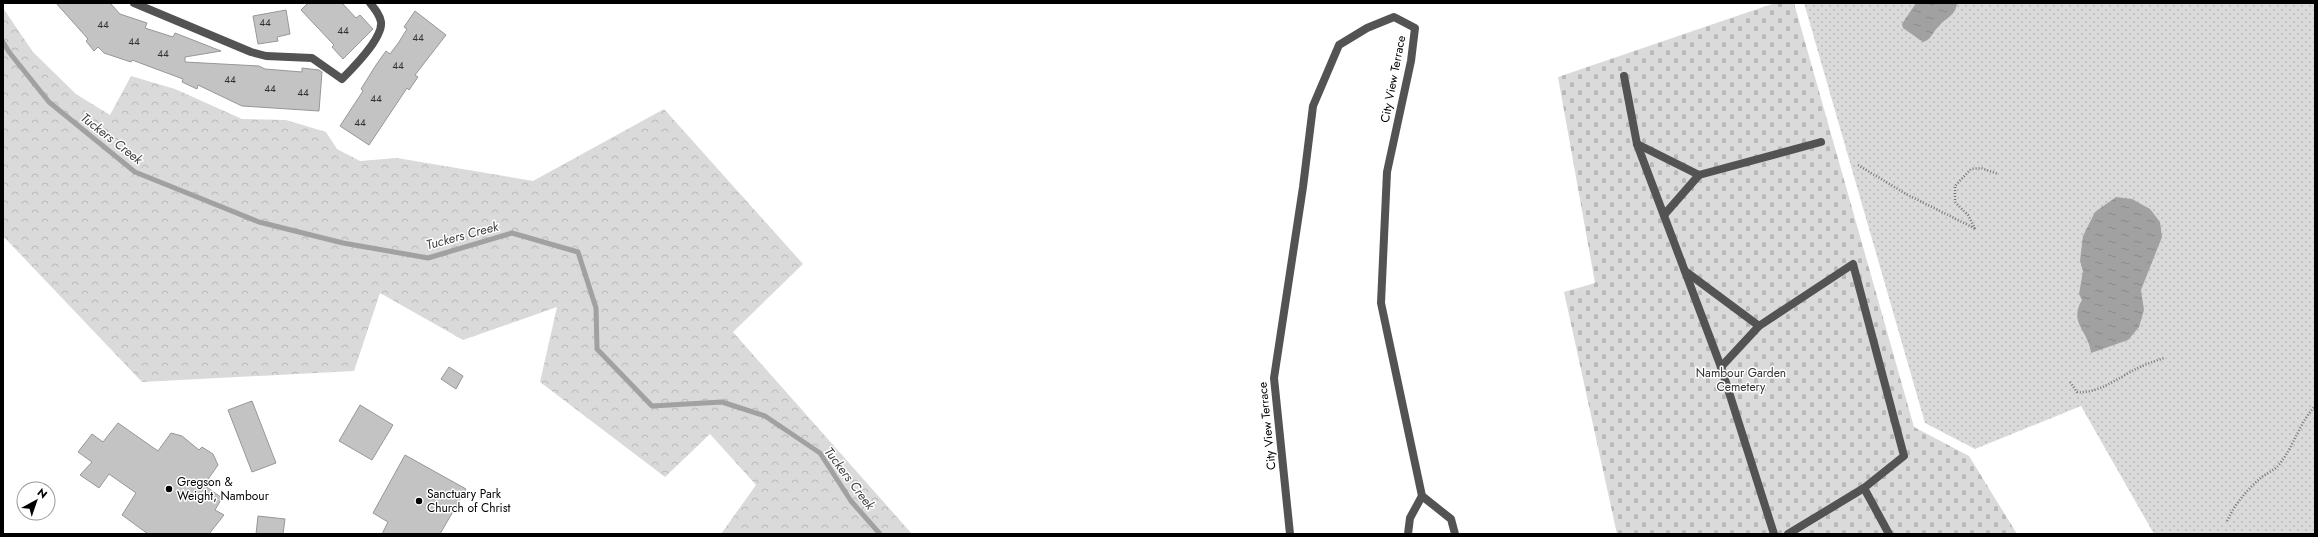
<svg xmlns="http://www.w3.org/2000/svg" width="2318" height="537" font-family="Jost,sans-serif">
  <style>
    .grass { fill: url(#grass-dots) }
    .forest { fill: url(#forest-crowns) }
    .cemetery { fill: url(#cemetery-stones) }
    .water { fill: url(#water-ripples) }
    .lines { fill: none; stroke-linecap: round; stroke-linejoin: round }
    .stream { stroke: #a1a1a1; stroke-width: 5 }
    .building { fill: #c3c3c3; stroke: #979797 }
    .path { stroke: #757575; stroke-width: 2.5; stroke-dasharray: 1 2; stroke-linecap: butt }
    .service { stroke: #535353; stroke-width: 8 }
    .minor { stroke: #535353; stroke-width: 8 }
    .poi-dot { fill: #000; stroke: #fff; stroke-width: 1.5 }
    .labels { text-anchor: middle; stroke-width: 3; stroke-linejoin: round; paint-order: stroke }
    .number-label { font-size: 10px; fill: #313131 }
    .street-label { font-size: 12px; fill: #000; stroke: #fff }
    .park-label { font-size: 12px; fill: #313131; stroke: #fff }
    .poi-label { font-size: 12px; fill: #000; stroke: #fff; text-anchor: start }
    .water-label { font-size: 13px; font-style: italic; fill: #424242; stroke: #fff }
  </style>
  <defs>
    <pattern id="grass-dots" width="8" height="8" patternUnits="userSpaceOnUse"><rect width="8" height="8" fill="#dadada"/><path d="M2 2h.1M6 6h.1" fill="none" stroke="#b9b9b9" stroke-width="1.8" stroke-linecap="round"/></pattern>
    <pattern id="forest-crowns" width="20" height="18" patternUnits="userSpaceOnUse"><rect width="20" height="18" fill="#dadada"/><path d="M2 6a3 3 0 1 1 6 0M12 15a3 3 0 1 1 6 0" fill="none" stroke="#b9b9b9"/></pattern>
    <pattern id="cemetery-stones" width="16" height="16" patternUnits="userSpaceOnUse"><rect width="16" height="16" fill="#dadada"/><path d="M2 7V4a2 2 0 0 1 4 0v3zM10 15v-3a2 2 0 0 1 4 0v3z" fill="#b9b9b9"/></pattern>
    <pattern id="water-ripples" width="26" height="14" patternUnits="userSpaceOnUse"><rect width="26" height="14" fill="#a1a1a1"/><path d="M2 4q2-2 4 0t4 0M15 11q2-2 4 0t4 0" fill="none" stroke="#898989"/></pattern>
  </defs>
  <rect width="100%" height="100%" fill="#fff"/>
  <!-- grass -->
  <polygon class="grass" points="1804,3 2315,3 2315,534 2154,534 2081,406 1975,449 1925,423"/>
  <!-- forest -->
  <polygon class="forest" points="3,8 33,52 76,94 110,115 131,76 175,89 242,119 286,120 326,132 337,149 360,161 397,158 533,181 664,109 803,264 733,332 912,534 721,534 756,485 710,434 665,477 540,382 557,307 463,340 380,293 354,371 142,382 3,236"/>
  <!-- cemetery -->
  <polygon class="cemetery" points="1775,3 1794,3 1914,427 1969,456 2017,534 1617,534 1564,292 1595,283 1558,77"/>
  <!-- water -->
  <g class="water">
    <path d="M1916,3H1957C1956,16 1945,18 1938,27C1932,33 1931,40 1923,42L1903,28L1902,24Z"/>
    <path d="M2116,197L2132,199L2150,209L2160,222L2162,237L2141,290L2144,310L2139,327L2128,340L2091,353C2089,331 2068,323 2082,300L2079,294L2083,271L2080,261L2083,236L2095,212Z"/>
  </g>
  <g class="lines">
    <!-- stream -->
    <polyline class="stream" points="3,42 9,52 49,102 135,172 259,222 343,243 428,258 512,233 578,252 596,308 597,349 652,406 722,402 765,416 820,453 851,501 880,534"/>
  </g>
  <!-- building -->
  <g class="building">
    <polygon points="56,3 110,3 120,14 147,23 145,28 173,37 175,33 221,51 185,57 185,62 259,66 265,69 302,72 302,68 319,70 322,72 319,111 242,106 198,85 197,89 182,82 183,79 132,60 131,62 104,53 98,47 94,51 86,41 88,39"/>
    <polygon points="308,3 342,3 356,18 360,15 373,29 343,59 332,47 334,45 301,10"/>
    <polygon points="286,10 290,34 277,37 278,41 258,44 253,16"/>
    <polygon points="415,11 446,35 415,75 418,77 409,90 407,88 369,145 340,126 363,91 361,89 376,65 386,51 390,54 399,42 407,29 404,27"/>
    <polygon points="449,367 463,376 456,389 441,379"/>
    <polygon points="252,401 276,463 252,472 228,410"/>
    <polygon points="360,405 393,425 372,460 339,441"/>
    <polygon points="118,423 158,451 171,433 182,436 199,450 202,447 213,454 218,465 204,485 222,498 215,510 224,515 209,534 148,534 122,515 136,493 109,474 99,488 80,475 92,462 78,452 92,434 103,442"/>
    <polygon points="405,455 466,489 440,534 382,534 388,522 373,513"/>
    <polygon points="258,516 285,519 283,534 256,534"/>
  </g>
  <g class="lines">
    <!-- path -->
    <g class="path">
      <polyline points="1858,165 1906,194 1976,229"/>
      <polyline points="1975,229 1968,215 1955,202 1955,186 1971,169 1981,168 1998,174"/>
      <path d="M2070,382L2077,392C2099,394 2119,377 2138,368C2146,364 2155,361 2164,358"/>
      <path d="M2227,521C2235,504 2248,488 2263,476C2268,473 2274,470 2278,466C2294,447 2298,425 2315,406"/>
    </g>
    <!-- service -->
    <g class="service">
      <polyline points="1624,76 1637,144 1721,367 1774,534"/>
      <polyline points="1637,144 1699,175 1821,142"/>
      <polyline points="1664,215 1699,175"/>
      <polyline points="1685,271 1759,326 1853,264 1904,456 1864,488 1788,534"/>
      <polyline points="1721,367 1759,326"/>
      <polyline points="1864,488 1889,534"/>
    </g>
    <!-- minor -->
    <g class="minor">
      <path d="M134,3L251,52L266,56L312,58L342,79C353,68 383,38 381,22C380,15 375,9 370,3"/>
      <polyline points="1290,534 1274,378 1303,187 1313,106 1339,45 1367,28 1394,17 1415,28 1411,61 1387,172 1381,303 1422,496 1451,519 1455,534"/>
      <polyline points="1408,534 1410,518 1422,496"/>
    </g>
  </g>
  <!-- markers -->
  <g class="poi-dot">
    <circle cx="169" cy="489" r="4"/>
    <circle cx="419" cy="501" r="4"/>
  </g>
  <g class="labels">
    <!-- number labels -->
    <g class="number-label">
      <text x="265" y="26">44</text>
      <text x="103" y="28">44</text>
      <text x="343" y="34">44</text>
      <text x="418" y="41">44</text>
      <text x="134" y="45">44</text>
      <text x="163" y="57">44</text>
      <text x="398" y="69">44</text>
      <text x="230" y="83">44</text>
      <text x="270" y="92">44</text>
      <text x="303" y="96">44</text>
      <text x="376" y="102">44</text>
      <text x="360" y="126">44</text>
    </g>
    <!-- street labels -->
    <g class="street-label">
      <text transform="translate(1393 79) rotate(-79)" y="4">City View Terrace</text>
      <text transform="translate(1267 426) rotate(-96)" y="4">City View Terrace</text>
    </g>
    <!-- park labels -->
    <g class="park-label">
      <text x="1741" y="377">Nambour Garden<tspan x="1741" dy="14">Cemetery</tspan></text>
    </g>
    <!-- poi labels -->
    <g class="poi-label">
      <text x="177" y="486">Gregson &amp;<tspan x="177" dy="14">Weight, Nambour</tspan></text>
      <text x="427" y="498">Sanctuary Park<tspan x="427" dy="14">Church of Christ</tspan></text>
    </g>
    <!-- water labels -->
    <g class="water-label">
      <text transform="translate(112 138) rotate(38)" y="5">Tuckers Creek</text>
      <text transform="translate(462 235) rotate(-15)" y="5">Tuckers Creek</text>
      <text transform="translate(850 478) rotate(53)" y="5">Tuckers Creek</text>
    </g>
  </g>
  <!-- border -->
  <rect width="2318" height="537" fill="none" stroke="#000000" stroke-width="8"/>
  <!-- north arrow -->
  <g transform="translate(36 501) rotate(40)"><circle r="19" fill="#ffffff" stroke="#999999"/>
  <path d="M0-3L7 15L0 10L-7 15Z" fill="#000000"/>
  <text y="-6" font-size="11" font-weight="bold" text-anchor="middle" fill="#000000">N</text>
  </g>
</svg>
